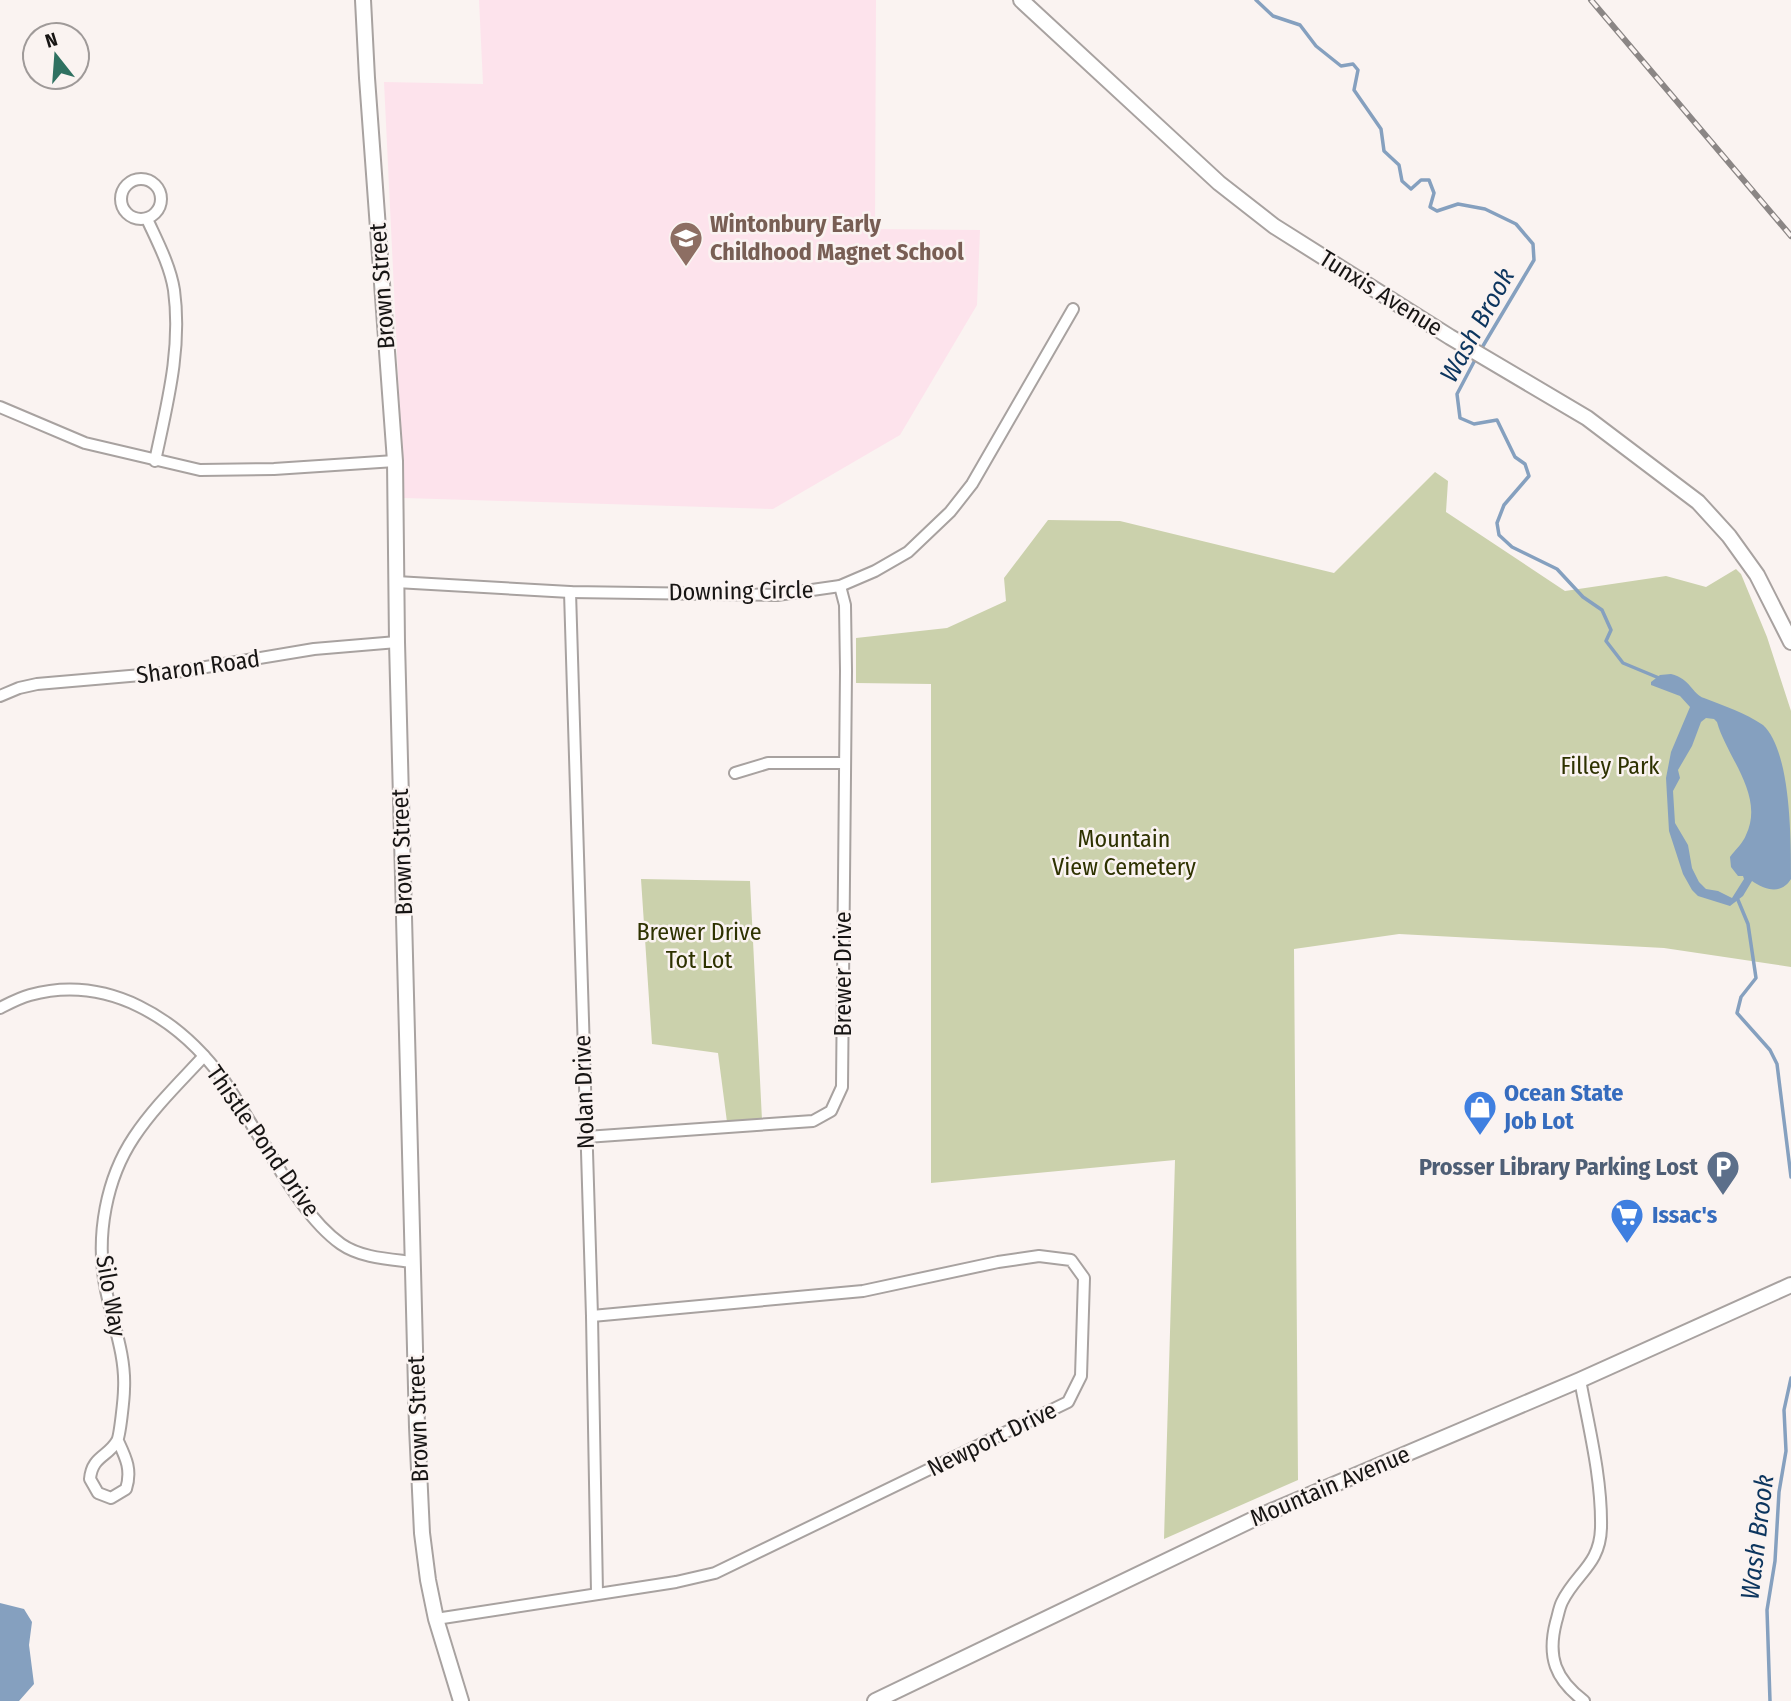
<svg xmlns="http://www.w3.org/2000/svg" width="1791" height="1701" font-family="'Fira Sans Condensed',sans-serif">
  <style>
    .education { fill: #fde3ec }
    .green { fill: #cbd1ac }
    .water { fill: #85a0bf; fill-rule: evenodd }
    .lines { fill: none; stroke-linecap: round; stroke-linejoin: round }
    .stream { stroke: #85a0bf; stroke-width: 3.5 }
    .street-casing { stroke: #a8a2a0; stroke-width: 14 }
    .secondary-casing { stroke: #a8a2a0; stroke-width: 18 }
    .street { stroke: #fff; stroke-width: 10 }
    .secondary { stroke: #fff; stroke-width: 14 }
    .rail-casing { stroke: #8b8685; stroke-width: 6 }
    .rail { stroke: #faf3f1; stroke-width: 3.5; stroke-dasharray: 10; stroke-linecap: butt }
    .labels { text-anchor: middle; stroke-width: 5; stroke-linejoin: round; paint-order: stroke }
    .education-label { font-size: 24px; font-weight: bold; fill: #785e54; stroke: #faf3f1; text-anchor: start }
    .street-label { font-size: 24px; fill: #171514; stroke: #faf3f1 }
    .park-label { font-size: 24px; fill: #2e3200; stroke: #faf3f1 }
    .shop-label { font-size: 24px; font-weight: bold; fill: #366cbe; stroke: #faf3f1; text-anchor: start }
    .service-label { font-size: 24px; font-weight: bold; fill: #4e5e75; stroke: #faf3f1; text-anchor: end }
    .water-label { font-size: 26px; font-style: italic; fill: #0c355e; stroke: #faf3f1 }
  </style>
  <rect width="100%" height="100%" fill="#faf3f1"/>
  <!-- education -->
  <polygon class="education" points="479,0 876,0 875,229 980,230 977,305 900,435 773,509 404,498 384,82 483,84"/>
  <!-- green -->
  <g class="green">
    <polygon points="1435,472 1448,481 1446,512 1565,591 1666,576 1706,587 1736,569 1741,574 1767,637 1791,711 1791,967 1664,948 1399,934 1294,949 1298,1480 1164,1539 1175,1160 931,1183 931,684 856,683 856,638 947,628 1006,601 1004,578 1048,520 1120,521 1334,573"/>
    <polygon points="641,879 750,881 762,1120 727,1122 718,1053 652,1044"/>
  </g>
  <!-- water -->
  <g class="water">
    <path d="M1671,674C1691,679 1692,694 1704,698C1725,706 1745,713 1763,725C1791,751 1791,838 1791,879C1781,895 1765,890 1752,881L1743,896L1730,906L1698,896L1692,890L1683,874L1669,831L1666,778L1671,752L1690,707L1680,696L1651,685V682L1660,675ZM1706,718L1714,719L1717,722C1727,758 1765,795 1746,835C1743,843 1735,850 1730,857L1731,867L1738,876H1743L1744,879L1732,898L1718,891L1706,889L1699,882L1692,868L1688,845L1675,823L1673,791L1680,778L1678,770L1692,746L1701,722Z"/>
    <polygon points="0,1603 24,1609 32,1622 29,1645 34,1684 19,1701 0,1701"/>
  </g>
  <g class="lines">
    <!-- stream -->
    <g class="stream">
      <polyline points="1256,0 1273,16 1300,25 1316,46 1341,66 1353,64 1358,70 1354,90 1381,129 1384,151 1399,165 1402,181 1411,189 1421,180 1429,180 1434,193 1430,207 1437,211 1458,204 1485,209 1516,224 1533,244 1534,260 1480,351"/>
      <polyline points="1476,358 1457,394 1460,418 1474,424 1497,420 1515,457 1525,464 1529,476 1504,505 1497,523 1499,535 1512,547 1557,569 1583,597 1602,610 1611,630 1606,641 1623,663 1659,678"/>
      <polyline points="1738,900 1748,924 1756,978 1741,997 1737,1013 1770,1050 1777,1064 1791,1177"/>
      <polyline points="1770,1701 1767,1610 1775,1561 1779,1492 1786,1451 1784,1410 1791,1378"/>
    </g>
    <defs>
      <g id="street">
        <circle cx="141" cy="199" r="20"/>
        <path d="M147,219C157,241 170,265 174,290C182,349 167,404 155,461"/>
        <polyline points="0,407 85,443 200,470 274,469 395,461"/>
        <polyline points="396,582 570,592 777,595 840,586 875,571 908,552 950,512 972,484 1073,309"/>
        <polyline points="570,592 592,1316 597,1593"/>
        <polyline points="0,696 19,688 37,684 176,672 314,649 397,642"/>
        <polyline points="735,773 768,763 844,763"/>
        <path d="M0,1008C10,1003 19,998 30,995C108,974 178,1018 223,1079C238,1101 251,1125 266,1147C285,1179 310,1222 341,1244C361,1258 389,1259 413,1262"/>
        <polyline points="586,1137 813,1121 831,1111 842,1087 846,671 845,605 840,586"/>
        <path d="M1580,1380C1589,1428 1602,1479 1601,1528C1600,1565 1576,1573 1562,1602C1559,1608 1558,1616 1556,1622C1547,1657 1555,1679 1584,1701"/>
        <path d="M118,1441C126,1458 132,1470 126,1489L111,1498L98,1493L90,1479C92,1456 108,1457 117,1441C120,1436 124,1397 124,1389C126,1353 111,1319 105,1285C96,1235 106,1179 134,1137C154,1107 180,1082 204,1056"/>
        <polyline points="436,1619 676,1582 715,1573 1068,1402 1081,1376 1084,1278 1071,1260 1039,1256 998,1262 863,1291 592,1316"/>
      </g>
      <g id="secondary">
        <polyline points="363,0 367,78 395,461 397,642 417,1427 422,1533 428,1580 436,1619 461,1701"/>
        <polyline points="1021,0 1219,183 1274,226 1450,337 1587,418 1698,502 1729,536 1757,575 1791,642"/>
        <polyline points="875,1701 1260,1516 1580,1380 1791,1285"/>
      </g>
    </defs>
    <!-- street casing -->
    <use href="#street" class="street-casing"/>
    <!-- secondary casing -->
    <use href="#secondary" class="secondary-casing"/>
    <!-- street -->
    <use href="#street" class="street"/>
    <!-- secondary -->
    <use href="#secondary" class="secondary"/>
    <defs>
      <polyline id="rail" points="1591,0 1791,236"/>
    </defs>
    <!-- rail casing -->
    <use href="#rail" class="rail-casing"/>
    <!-- rail -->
    <use href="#rail" class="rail"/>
  </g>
  <!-- icons -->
  <defs>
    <symbol id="school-pin" viewBox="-11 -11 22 30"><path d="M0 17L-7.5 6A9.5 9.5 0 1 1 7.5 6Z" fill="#8d6e63" stroke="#faf3f1"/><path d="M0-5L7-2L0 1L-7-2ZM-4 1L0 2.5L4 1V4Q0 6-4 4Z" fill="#fff"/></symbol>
    <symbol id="shop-pin" viewBox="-11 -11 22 30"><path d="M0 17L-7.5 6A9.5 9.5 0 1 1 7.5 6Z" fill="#3f7fe0" stroke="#faf3f1"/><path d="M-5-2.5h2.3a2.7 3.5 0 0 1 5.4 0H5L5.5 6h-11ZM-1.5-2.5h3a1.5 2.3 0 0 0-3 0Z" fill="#fff"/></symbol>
    <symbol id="parking-pin" viewBox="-11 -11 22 30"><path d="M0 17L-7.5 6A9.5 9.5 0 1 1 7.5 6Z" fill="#5c6f8a" stroke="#faf3f1"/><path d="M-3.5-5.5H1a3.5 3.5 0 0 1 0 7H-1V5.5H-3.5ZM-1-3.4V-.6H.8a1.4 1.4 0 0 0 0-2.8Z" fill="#fff"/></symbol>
    <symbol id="supermarket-pin" viewBox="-11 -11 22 30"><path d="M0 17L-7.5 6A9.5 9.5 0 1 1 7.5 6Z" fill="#3f7fe0" stroke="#faf3f1"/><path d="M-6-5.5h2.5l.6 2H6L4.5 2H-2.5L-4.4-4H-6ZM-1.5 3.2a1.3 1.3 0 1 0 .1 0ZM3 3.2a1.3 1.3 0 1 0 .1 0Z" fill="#fff"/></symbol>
  </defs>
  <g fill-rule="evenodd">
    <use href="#school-pin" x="667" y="219" width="38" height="52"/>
    <use href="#shop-pin" x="1461" y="1088" width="38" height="52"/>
    <use href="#parking-pin" x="1704" y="1148" width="38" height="52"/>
    <use href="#supermarket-pin" x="1608" y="1196" width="38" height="52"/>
  </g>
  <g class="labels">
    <!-- education labels -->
    <g class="education-label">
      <text x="710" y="232">Wintonbury Early<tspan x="710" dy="28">Childhood Magnet School</tspan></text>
    </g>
    <!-- street labels -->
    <g class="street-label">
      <text transform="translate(382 286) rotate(-94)" y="8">Brown Street</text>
      <text transform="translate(1381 293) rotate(32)" y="8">Tunxis Avenue</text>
      <text transform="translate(741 591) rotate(-1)" y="8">Downing Circle</text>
      <text transform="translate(198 667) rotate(-8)" y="8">Sharon Road</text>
      <text transform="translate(402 852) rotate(-92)" y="8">Brown Street</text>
      <text transform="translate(843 974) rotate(-90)" y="8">Brewer Drive</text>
      <text transform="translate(584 1092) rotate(-92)" y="8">Nolan Drive</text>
      <text transform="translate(263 1141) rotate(55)" y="8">Thistle Pond Drive</text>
      <text transform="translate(111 1296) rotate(80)" y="8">Silo Way</text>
      <text transform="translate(418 1419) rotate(-92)" y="8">Brown Street</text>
      <text transform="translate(992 1439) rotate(-26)" y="8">Newport Drive</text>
      <text transform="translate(1330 1486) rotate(-23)" y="8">Mountain Avenue</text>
    </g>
    <!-- park labels -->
    <g class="park-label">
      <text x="1610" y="774">Filley Park</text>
      <text x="1124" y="847">Mountain<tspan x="1124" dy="28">View Cemetery</tspan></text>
      <text x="699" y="940">Brewer Drive<tspan x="699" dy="28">Tot Lot</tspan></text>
    </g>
    <!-- shop labels -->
    <g class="shop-label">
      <text x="1504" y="1101">Ocean State<tspan x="1504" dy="28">Job Lot</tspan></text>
      <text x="1652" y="1223">Issac's</text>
    </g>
    <!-- service labels -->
    <g class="service-label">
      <text x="1698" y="1175">Prosser Library Parking Lost</text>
    </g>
    <!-- water labels -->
    <g class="water-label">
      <text transform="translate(1477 325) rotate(-61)" y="9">Wash Brook</text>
      <text transform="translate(1757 1537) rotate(-83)" y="9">Wash Brook</text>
    </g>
  </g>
  <!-- north arrow -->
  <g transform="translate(56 56) rotate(343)"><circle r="33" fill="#faf3f1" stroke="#9f9a99" stroke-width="2"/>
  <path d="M0-5L12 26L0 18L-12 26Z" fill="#2f7161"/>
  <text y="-10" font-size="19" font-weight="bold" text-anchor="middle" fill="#171514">N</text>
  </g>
</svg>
